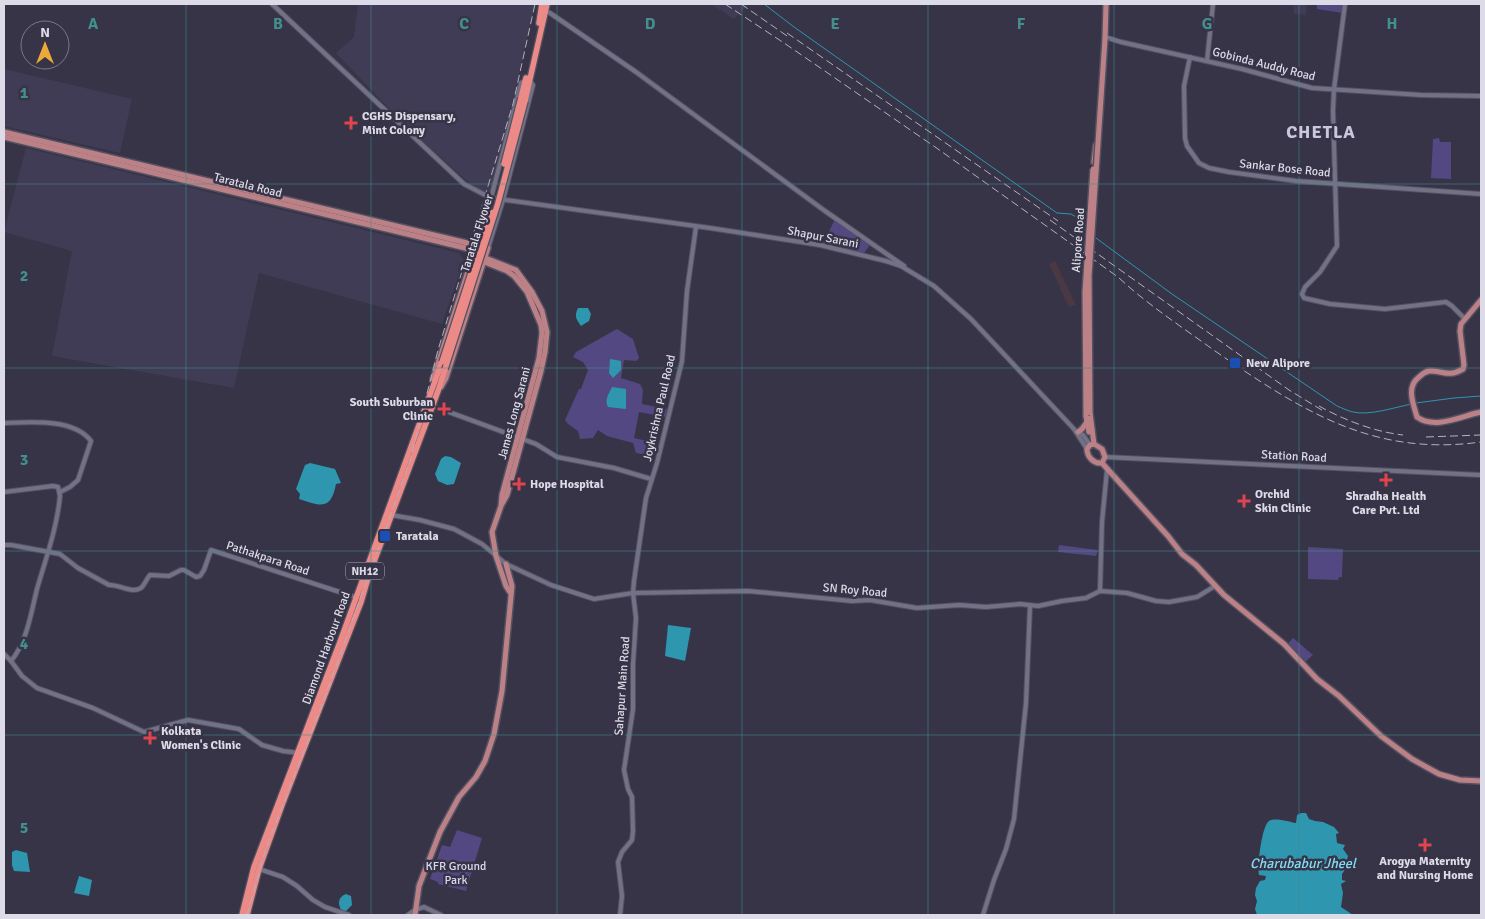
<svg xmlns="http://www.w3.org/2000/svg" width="1485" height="919" font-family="Signika,sans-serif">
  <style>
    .built { fill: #403c55 }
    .medical { fill: #4a3843 }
    .green { fill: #534881 }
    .water { fill: #2e96af }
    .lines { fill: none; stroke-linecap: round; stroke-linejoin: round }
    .stream { stroke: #2e96af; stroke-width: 1 }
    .minor-casing { stroke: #535161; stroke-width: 6 }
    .major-casing { stroke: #535161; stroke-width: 8 }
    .highway-casing { stroke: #535161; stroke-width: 8 }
    .minor { stroke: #737186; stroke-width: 4 }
    .major { stroke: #bc8087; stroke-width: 5 }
    .highway { stroke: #ec8a87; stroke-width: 5.5 }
    .rail { stroke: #b3b1bf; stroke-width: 1; stroke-dasharray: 8 4; stroke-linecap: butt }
    .major-bridge-casing { stroke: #535161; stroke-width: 8; stroke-linecap: butt }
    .highway-bridge-casing { stroke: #535161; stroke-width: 8; stroke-linecap: butt }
    .major-bridge { stroke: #bc8087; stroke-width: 5 }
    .highway-bridge { stroke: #ec8a87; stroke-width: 5.5 }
    .grid { fill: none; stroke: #428f8c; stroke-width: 1; stroke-opacity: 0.55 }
    .health-dot { fill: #e0444e; stroke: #373447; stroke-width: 2 }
    .transit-dot { fill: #1a4fb4; stroke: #373447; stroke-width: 2 }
    .labels { text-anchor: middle; stroke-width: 5; stroke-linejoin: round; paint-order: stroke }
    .shield { fill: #373447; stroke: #aba9b7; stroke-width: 1 }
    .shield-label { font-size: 11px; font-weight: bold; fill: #dddbe7 }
    .street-label { font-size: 12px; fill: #dddbe7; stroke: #373447 }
    .poi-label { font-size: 12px; font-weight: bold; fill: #dddbe7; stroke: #373447; text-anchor: start }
    .park-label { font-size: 12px; fill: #dad8ee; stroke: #373447 }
    .water-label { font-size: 14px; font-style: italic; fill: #83dcf4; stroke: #373447 }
    .district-label { font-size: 18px; font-weight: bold; letter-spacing: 1px; fill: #c9c6de; stroke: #373447 }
    .grid-label { font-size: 16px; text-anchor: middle; font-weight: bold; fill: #428f8c; stroke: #373447; stroke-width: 5; stroke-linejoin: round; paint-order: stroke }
  </style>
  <rect width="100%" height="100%" fill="#373447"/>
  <!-- built -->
  <g class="built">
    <polygon points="358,4 535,4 493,187 488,192 477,190 405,125 336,53 354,37"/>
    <polygon points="711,4 749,4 734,19"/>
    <polygon points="1293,4 1307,4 1306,15 1294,14"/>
    <polygon points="4,69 132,99 120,153 4,126"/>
    <polygon points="26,148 459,253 464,260 442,324 259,273 234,388 52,356 72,251 4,232"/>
  </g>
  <!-- medical -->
  <polygon class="medical" points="1055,261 1076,305 1069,307 1049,264"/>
  <!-- green -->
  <g class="green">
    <polygon points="1317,4 1344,4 1343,13 1317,9"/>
    <polygon points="1439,138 1440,142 1451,142 1451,179 1431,178 1433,139"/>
    <polygon points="835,219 870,245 864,253 823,244"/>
    <polygon points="617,329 633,339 639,358 636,361 624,360 621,378 640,384 643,390 642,404 667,409 665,417 639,412 634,438 647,441 647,455 636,453 633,443 607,436 598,430 593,438 580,439 578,431 568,424 565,420 579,389 581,389 588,370 583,362 573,357 576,352"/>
    <polygon points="1059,545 1098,550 1096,556 1058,552"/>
    <polygon points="1308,547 1343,549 1342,577 1339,577 1338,580 1308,579"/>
    <polygon points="1293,638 1313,655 1304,663 1285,647"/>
    <polygon points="457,830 482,838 466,891 438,884 438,882 430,879 442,845 450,847"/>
  </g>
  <!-- water -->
  <g class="water">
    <path d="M578,308H588L591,314L589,321L581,326C576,319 574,316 578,308Z"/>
    <polygon points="610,359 621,361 621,370 613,378 609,373"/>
    <path d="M612,387L626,389V409L608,407C604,399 609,394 612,387Z"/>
    <polygon points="445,456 451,457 461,463 454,484 447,485 438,481 435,474 441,459"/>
    <path d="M310,463L335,469L341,483L336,484C331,511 320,506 299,499L300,494L296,489L305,465Z"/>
    <polygon points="668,625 691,628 685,661 665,656"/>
    <path d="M1301,813H1306L1309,819L1315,821L1323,822L1334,827L1339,833L1336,834L1337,843L1345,845L1343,849L1348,856L1344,871L1342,874V880L1346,881L1341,884L1343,893L1341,907L1353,915H1257L1255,909L1257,901L1255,895L1256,888L1260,881L1265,880L1266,876L1259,875C1257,866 1262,825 1269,821C1275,817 1290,822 1296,823L1297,815Z"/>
    <polygon points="16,850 27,853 30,872 14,871 12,865 12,852"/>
    <polygon points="79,876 92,880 89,896 74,893"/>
    <path d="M346,894L351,896L352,905L345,912L342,911C337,904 338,897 346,894Z"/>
  </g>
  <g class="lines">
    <!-- stream -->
    <g class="stream">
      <polyline points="764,4 794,27 1057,213 1071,214 1080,219 1082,228 1086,231"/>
      <path d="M1096,238L1172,294L1337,406C1342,408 1348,411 1353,412C1370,416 1395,407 1412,404"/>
      <polyline points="1416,403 1454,398 1481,396"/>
    </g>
    <defs>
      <g id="minor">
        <polyline points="272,4 464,184 491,198 710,228 820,245 886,261 901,266 934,286 971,319 1074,429 1087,449"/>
        <polyline points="1345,4 1334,89 1333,111 1337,246 1320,272 1305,287 1302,294 1304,298 1330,304 1385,309 1446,302 1452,306 1465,319"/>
        <polyline points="545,11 550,13 636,72 825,211 904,266"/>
        <polyline points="1105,37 1121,42 1242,69 1312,88 1421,95 1481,96"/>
        <polyline points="1190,57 1184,86 1185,138 1187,146 1199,163 1209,168 1229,172 1296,181 1481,194"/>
        <polyline points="1207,61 1213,4"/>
        <polyline points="476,246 491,198 521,83 526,80"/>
        <polyline points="488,248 503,200 533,85 530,81"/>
        <polyline points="427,404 536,444 557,457 614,468 651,479"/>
        <path d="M4,423C30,422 74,418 91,441L78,480L70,487L60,492"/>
        <polyline points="1078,432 1083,435 1090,445"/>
        <polyline points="1105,457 1481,475"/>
        <path d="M4,492L53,486L58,487L60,496C57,528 46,558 37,589C31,613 27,642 11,661"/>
        <polyline points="391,515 420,520 454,529 482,544 506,564 551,585 594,599 633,593 748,591 852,601 870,600 917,608 959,605 986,607 1020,604 1038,606 1062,601 1086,598 1100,591 1127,593 1156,601 1169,602 1197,597 1215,586"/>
        <path d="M4,545H11L60,554L78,568L109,585C119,584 131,594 141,588C145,585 146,579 150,575L169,576L181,570H184L196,577L200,576L204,570L211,550L355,597"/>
        <polyline points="1100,591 1102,522 1107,470"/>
        <polyline points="4,654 11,661 22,676 37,688 93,708 144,732 188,720 239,729 262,745 283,751 299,753"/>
        <polyline points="259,869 283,877 297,886 313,900 325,907 349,915"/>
        <polyline points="408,915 415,910 424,907 441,915"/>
        <polyline points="620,915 622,896 618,862 622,852 632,840 633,831 632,797 628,789 624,770 633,709 633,664 636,618 633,593 634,581 646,498 657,463 682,361 687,291 696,227"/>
        <polyline points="983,915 994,880 1006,849 1014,819 1026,703 1030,606"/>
      </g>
      <g id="major">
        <polyline points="1105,39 1106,4"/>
        <polyline points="4,132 488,248 446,378 441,387"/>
        <polyline points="4,137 482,252"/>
        <polyline points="1094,162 1096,145"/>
        <polyline points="472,257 507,271 514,276 527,292 541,325 542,333 539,358 502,495 501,506 492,532 496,556 506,586 510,592"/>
        <polyline points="483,257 516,270 532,292 542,311 547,332 545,352 541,371 507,495 502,504"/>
        <path d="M1481,300L1461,324L1460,331L1464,365L1463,369C1448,378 1442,370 1429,371C1424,372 1422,374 1419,377C1406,387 1413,403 1417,417C1435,430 1461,416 1481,412"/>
        <polyline points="433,379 473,256"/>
        <polyline points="1090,413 1094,444"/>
        <polyline points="1086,416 1089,432"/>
        <polyline points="1078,432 1082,429 1087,422"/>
        <path d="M1102,463L1105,457L1102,449L1094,444L1090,445L1087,449C1087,457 1094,464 1102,463L1168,536L1182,554L1196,565L1224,595L1284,644L1317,679L1339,696L1381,736L1412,759L1439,774L1460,780L1481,781"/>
        <polyline points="415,915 419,886 440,832 459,797 476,777 485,761 494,734 502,691 512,586 506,564"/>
      </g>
      <g id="highway">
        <polyline points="539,23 542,4"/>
        <polyline points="521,98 526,78"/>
        <polyline points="525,101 547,4"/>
        <polyline points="242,915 254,867 340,642 442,362"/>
        <polyline points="247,915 259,869 282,805 361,602 369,575 438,391 445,369"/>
      </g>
    </defs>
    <!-- minor casing -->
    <use href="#minor" class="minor-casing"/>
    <!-- major casing -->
    <use href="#major" class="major-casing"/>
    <!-- highway casing -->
    <use href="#highway" class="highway-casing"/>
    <!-- minor -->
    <use href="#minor" class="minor"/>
    <!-- major -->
    <use href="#major" class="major"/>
    <!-- highway -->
    <use href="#highway" class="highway"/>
    <!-- rail -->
    <g class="rail">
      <path d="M725,4L787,45L938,149L1118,277C1148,305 1182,327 1215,351C1301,410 1372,457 1481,442"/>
      <polyline points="741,4 790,38"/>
      <polyline points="787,33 1058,221"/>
      <polyline points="1050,220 1289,390 1325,412"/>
      <path d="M1319,406C1344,420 1375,432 1403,435"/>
      <polyline points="1426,437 1481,435"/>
      <polyline points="247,915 266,848 323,702 410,461 438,350 513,104 535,4"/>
    </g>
    <defs>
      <g id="major-bridge">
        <polyline points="1090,413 1089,276 1105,39"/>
        <polyline points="1086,416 1085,292 1093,169"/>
      </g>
      <g id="highway-bridge">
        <polyline points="504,164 521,98"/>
        <polyline points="442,362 491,212"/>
        <polyline points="445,369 498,203 525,101"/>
      </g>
    </defs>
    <!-- major-bridge casing -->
    <use href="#major-bridge" class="major-bridge-casing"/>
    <!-- highway-bridge casing -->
    <use href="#highway-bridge" class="highway-bridge-casing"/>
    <!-- major-bridge -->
    <use href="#major-bridge" class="major-bridge"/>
    <!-- highway-bridge -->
    <use href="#highway-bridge" class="highway-bridge"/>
  </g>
  <!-- grid -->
  <path class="grid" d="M186,4V915M371,4V915M557,4V915M742,4V915M928,4V915M1114,4V915M1299,4V915M4,184H1481M4,368H1481M4,551H1481M4,735H1481"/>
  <!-- markers -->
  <g class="health-dot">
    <path d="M348.5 115.5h5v5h5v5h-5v5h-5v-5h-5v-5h5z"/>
    <path d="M441.5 401.5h5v5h5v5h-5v5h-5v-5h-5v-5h5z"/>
    <path d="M1383.5 472.5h5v5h5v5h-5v5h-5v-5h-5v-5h5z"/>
    <path d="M516.5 476.5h5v5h5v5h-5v5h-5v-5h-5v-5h5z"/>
    <path d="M1241.5 493.5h5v5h5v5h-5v5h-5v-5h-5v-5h5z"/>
    <path d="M147.5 730.5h5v5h5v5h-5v5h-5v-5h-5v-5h5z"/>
    <path d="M1422.5 837.5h5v5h5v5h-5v5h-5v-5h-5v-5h5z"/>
  </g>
  <g class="transit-dot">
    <rect x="1229" y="357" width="12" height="12" rx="2.5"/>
    <rect x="379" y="530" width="12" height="12" rx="2.5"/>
  </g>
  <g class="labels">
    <!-- shield labels -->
    <rect class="shield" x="346" y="562.5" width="38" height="17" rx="4"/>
    <g class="shield-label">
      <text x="365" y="575">NH12</text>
    </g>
    <!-- street labels -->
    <g class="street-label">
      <text transform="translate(1264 64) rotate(14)" y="4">Gobinda Auddy Road</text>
      <text transform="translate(1285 168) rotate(6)" y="4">Sankar Bose Road</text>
      <text transform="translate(248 185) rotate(14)" y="4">Taratala Road</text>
      <text transform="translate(477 233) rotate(-72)" y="4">Taratala Flyover</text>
      <text transform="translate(823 237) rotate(11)" y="4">Shapur Sarani</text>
      <text transform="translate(1078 240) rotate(-86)" y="4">Alipore Road</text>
      <text transform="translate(659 408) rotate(-77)" y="4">Joykrishna Paul Road</text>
      <text transform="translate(514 413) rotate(-75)" y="4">James Long Sarani</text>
      <text transform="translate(1294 456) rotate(3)" y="4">Station Road</text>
      <text transform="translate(268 558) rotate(18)" y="4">Pathakpara Road</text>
      <text transform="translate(855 590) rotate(5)" y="4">SN Roy Road</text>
      <text transform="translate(326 648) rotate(-70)" y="4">Diamond Harbour Road</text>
      <text transform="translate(622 686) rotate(-86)" y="4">Sahapur Main Road</text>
    </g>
    <!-- poi labels -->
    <g class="poi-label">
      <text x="362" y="120">CGHS Dispensary,<tspan x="362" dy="14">Mint Colony</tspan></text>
      <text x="1246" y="367">New Alipore</text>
      <text x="433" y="406" text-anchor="end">South Suburban<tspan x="433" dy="14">Clinic</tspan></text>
      <text x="530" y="488">Hope Hospital</text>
      <text x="1255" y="498">Orchid<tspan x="1255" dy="14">Skin Clinic</tspan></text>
      <text x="1386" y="500" text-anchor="middle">Shradha Health<tspan x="1386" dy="14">Care Pvt. Ltd</tspan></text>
      <text x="396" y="540">Taratala</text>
      <text x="161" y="735">Kolkata<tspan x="161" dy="14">Women's Clinic</tspan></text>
      <text x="1425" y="865" text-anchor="middle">Arogya Maternity<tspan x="1425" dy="14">and Nursing Home</tspan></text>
    </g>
    <!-- park labels -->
    <g class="park-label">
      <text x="456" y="870">KFR Ground<tspan x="456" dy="14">Park</tspan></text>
    </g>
    <!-- water labels -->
    <g class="water-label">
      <text x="1303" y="868">Charubabur Jheel</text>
    </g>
    <!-- district labels -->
    <g class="district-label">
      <text x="1321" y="138">CHETLA</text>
    </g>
  </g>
  <g class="grid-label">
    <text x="93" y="29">A</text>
    <text x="278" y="29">B</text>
    <text x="464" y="29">C</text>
    <text x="650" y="29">D</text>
    <text x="835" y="29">E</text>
    <text x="1021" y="29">F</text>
    <text x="1207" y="29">G</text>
    <text x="1392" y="29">H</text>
    <text x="24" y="98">1</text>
    <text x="24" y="281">2</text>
    <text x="24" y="465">3</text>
    <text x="24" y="649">4</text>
    <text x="24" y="833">5</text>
  </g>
  <!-- border -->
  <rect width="1485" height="919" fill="none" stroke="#dddbe7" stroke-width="10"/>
  <!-- north arrow -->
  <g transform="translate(45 45)"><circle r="24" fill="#373447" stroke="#797787"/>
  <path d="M0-4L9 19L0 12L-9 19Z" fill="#ebaa39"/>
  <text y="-8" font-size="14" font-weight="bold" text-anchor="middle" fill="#dddbe7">N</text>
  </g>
</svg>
